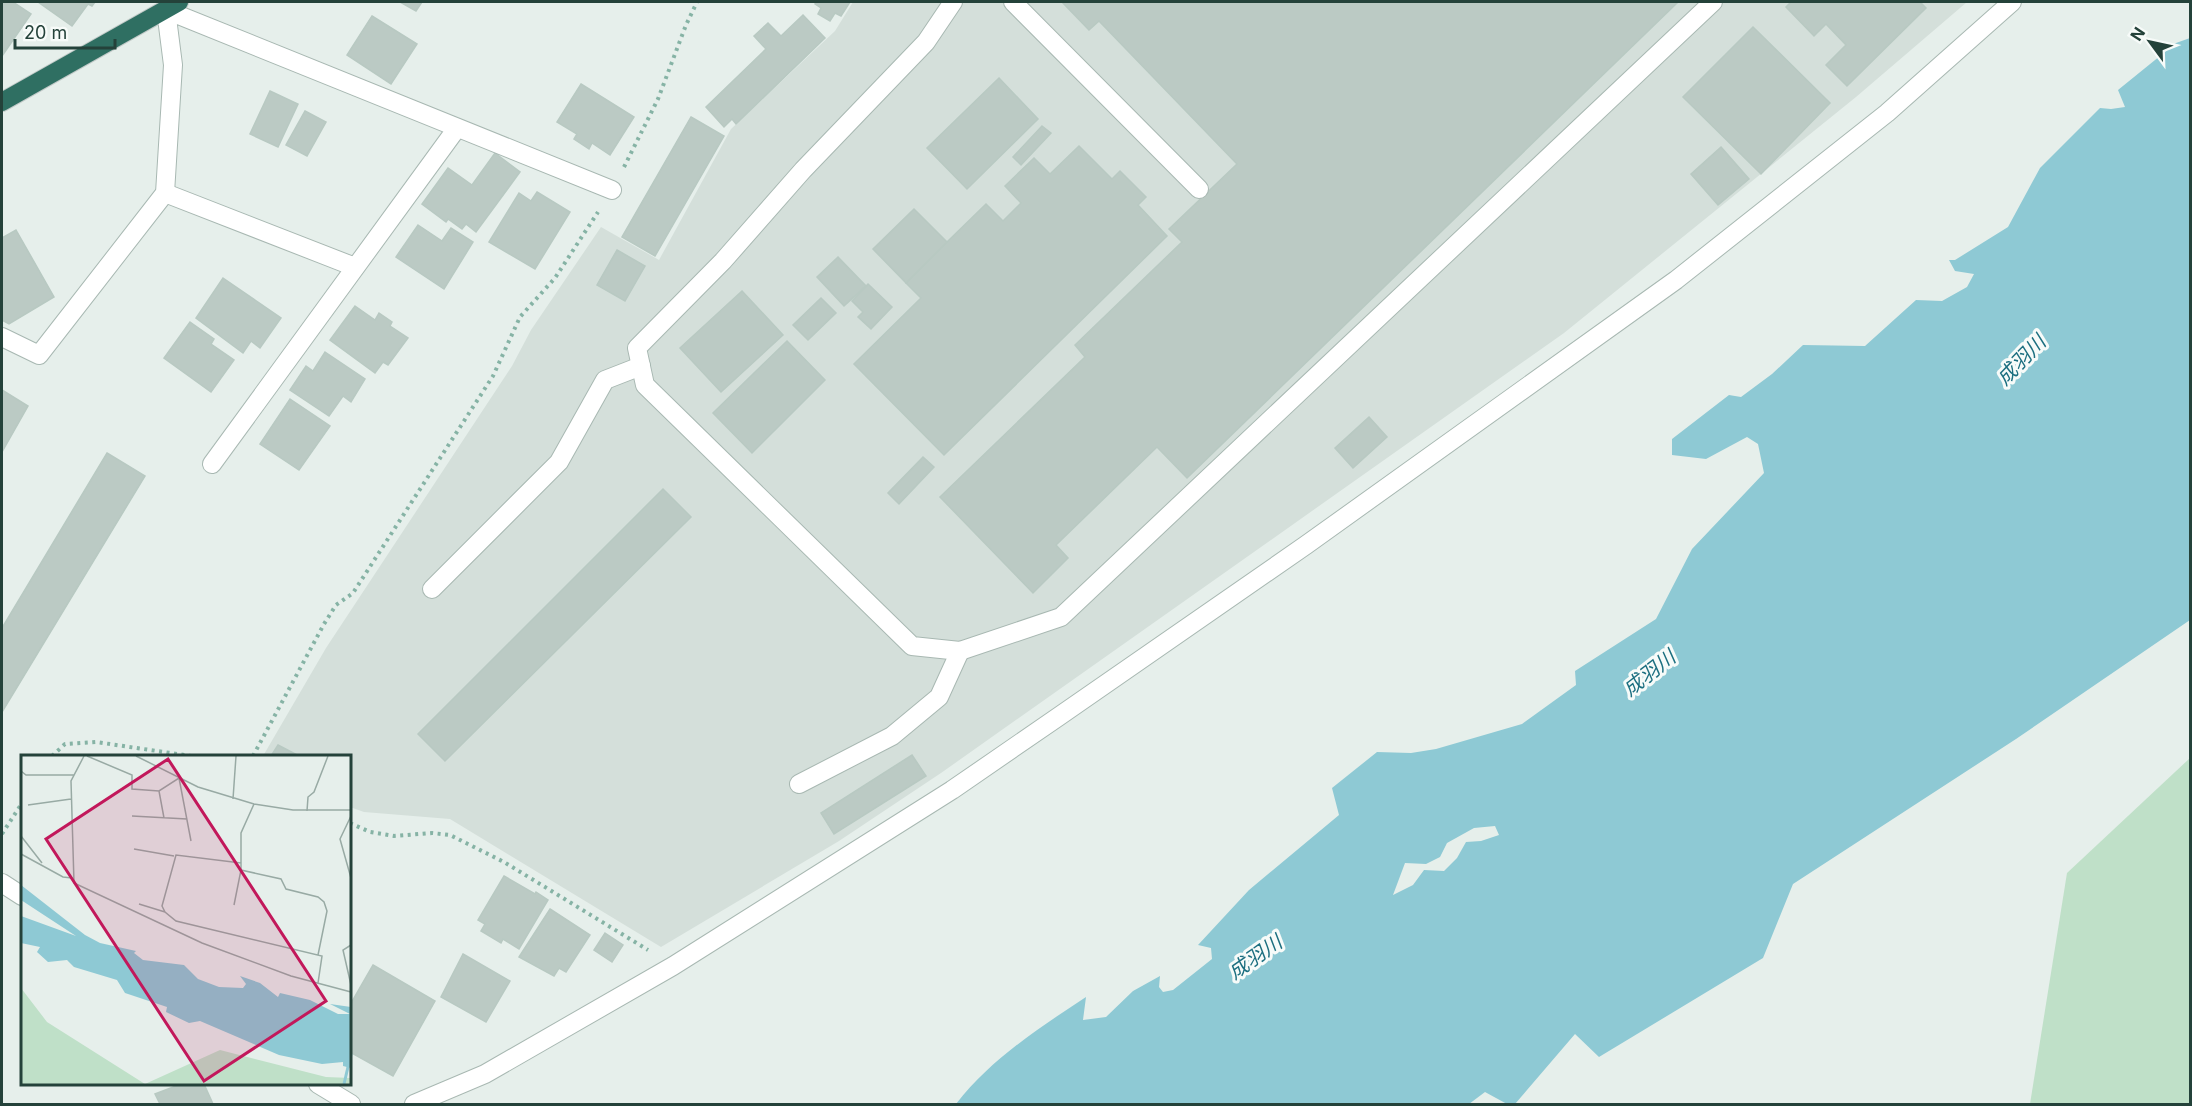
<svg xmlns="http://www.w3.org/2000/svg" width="2192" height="1106" font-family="Inter,'Noto Sans JP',sans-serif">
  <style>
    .built { fill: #d4dfda }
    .green { fill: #bfe0c8 }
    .water { fill: #8ec9d4; fill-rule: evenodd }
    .building { fill: #bbcac4; stroke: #b8c9c2; stroke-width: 1.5 }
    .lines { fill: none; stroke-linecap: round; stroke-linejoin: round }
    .minor-casing { stroke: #a8b8b2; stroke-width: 20 }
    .highway-casing { stroke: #c2cac8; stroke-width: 20 }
    .path { stroke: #86b3a5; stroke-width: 4; stroke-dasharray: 3 4.5; stroke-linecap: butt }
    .minor { stroke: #fff; stroke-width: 18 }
    .highway { stroke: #2f6f62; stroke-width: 18 }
    .labels { text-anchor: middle; stroke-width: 6; stroke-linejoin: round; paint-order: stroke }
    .water-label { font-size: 20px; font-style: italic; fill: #1c6f80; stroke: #f7fbf9 }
    .inset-river { fill: none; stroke: #8ec9d4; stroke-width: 3 }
    .inset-road { fill: none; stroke: #98aaa4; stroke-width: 1.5 }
    .view { fill: #c2185b; fill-opacity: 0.15; stroke: #c2185b; stroke-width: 3 }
    .inset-edge { fill: none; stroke: #24423a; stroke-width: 3 }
  </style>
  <rect width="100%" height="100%" fill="#e6efeb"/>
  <!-- built -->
  <polygon class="built" points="853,2 1967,2 1856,97 1564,333 941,773 839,841 661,947 450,819 364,812 350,807 350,756 263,756 326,648 512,366 531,330 601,227 659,260 731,129 835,31"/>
  <!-- green -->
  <polygon class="green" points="2190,758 2190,1104 2030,1104 2067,873"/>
  <!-- water -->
  <path class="water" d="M2190,38V620L2016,739L1793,884L1763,958L1599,1057L1575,1034L1515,1104H1507L1485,1092L1469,1104H956C991,1059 1039,1028 1086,997L1083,1020L1106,1017L1133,991L1160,976L1159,987L1163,992L1173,990L1212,959L1211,948L1198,945L1249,890L1339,815L1332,788L1377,752L1411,753L1436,749L1522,724L1576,685L1575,671L1656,619L1692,549L1764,473L1758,444L1747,437L1706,459L1672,455V439L1729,395L1741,397L1772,374L1803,345L1865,346L1916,300L1942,301L1967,287L1974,274L1955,271L1949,260H1955L2008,227L2040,168L2100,108L2111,109L2125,107L2118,90L2176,43ZM1495,826L1499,835L1481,841L1466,842L1457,858L1444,871L1424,870L1413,885L1393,895L1405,863L1426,864L1440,857L1447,843L1474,828Z"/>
  <!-- building -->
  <g class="building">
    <polygon points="2,2 13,2 31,14 2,56"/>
    <polygon points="38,2 95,2 92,6 88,4 72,26"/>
    <polygon points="400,2 422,2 416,11"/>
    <polygon points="817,2 850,2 841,16 835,13 830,21 818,14 821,8 815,4"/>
    <polygon points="1062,2 1678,2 1187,478 1157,447 1056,545 1068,558 1033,593 940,497 1085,357 1075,345 1182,242 1169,229 1237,164 1099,21 1089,30"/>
    <polygon points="1791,2 1920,2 1926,8 1847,86 1826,65 1846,45 1826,24 1814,36 1786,7"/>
    <polygon points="803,15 825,38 736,124 732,119 724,127 706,107 766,49 754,36 768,23 781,36"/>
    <polygon points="372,16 417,44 391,84 347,55"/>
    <polygon points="1753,27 1830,103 1761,174 1683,97"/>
    <polygon points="999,78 1038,119 967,189 927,148"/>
    <polygon points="581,84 634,117 610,155 592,143 589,149 574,139 577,134 557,122"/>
    <polygon points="270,91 298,104 278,147 250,134"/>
    <polygon points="305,111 326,122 307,156 286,145"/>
    <polygon points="691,117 724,136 655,256 622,237"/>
    <polygon points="1042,126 1051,133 1021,165 1013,157"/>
    <polygon points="1079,146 1112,179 1120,171 1146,197 1138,205 1167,236 944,455 854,364 921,298 906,283 947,242 986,204 1003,221 1021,203 1005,186 1034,158 1050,174"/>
    <polygon points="1721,147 1749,179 1718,205 1691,174"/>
    <polygon points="495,153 520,172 476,232 466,224 462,229 448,219 446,222 422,204 448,168 472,185"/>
    <polygon points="537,192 570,212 535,269 489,242 519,193 531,201"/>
    <polygon points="914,209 947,242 906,283 873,249"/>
    <polygon points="418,225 442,241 451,228 473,242 444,289 396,257"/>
    <polygon points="16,230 54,297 9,324 2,320 2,238"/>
    <polygon points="617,250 645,266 625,301 597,285"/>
    <polygon points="838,257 866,286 844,306 817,277"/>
    <polygon points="223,278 281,318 260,348 251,341 243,353 196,318"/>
    <polygon points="868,284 892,307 871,329 858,317 863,312 852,301"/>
    <polygon points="742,291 783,335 721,392 680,348"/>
    <polygon points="821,298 836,313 808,340 793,325"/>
    <polygon points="355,306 375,320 379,313 392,322 390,326 408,338 388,365 383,362 375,373 330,340"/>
    <polygon points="190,322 214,339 211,344 234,360 211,392 164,358"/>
    <polygon points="787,341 825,380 752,453 713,413"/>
    <polygon points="325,352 365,379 351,402 343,396 329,416 290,390 306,366 313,371"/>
    <polygon points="2,390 28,406 2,452"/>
    <polygon points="290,399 330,426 299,470 260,444"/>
    <polygon points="1369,417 1387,437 1353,468 1335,448"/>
    <polygon points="107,453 145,476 2,712 2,628"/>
    <polygon points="923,457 934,467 899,504 888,493"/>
    <polygon points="663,489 691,517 445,761 418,734"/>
    <polygon points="278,745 299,756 271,756"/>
    <polygon points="912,755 926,776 834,834 821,813"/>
    <polygon points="504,876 535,894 536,892 548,900 519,949 503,939 501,943 481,931 485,924 478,920"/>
    <polygon points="550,909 590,935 566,972 559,968 554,976 519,957"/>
    <polygon points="605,933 623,945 612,962 594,950"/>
    <polygon points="463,954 510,981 486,1022 441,997"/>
    <polygon points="373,965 435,1001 393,1076 350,1052 350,1005"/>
    <polygon points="181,1084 204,1084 213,1104 160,1104 155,1094"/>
  </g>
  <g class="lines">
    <defs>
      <g id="minor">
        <polyline points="953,2 926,42 803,170 723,261 637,348 645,385 912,646 960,651 1061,617 1713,2"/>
        <polyline points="1013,2 1199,189"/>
        <polyline points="165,193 355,267"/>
        <polyline points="2,337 39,355 165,193 173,65 166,10 612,190"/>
        <polyline points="212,464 457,128"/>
        <polyline points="432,589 559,462 605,380 641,366"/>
        <polyline points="799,784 892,736 939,697 960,651"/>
        <polyline points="2,883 22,896"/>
        <polyline points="318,1084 351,1104"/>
        <polyline points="414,1104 485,1074 673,966 952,790 1058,717 1306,545 1676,280 1887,113 2012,2"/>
      </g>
      <polyline id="highway" points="2,102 179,2"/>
    </defs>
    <!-- minor casing -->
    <use href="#minor" class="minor-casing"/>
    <!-- highway casing -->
    <use href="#highway" class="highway-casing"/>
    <!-- path -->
    <g class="path">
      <polyline points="624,167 658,99 686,25 697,2"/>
      <polyline points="52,756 65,744 96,742 191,756"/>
      <polyline points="253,756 324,624 336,605 353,593 493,376 520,317 555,278 598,212"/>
      <polyline points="350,823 370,832 394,836 432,833 450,835 504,862 648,950"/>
      <polyline points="2,834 22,803"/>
    </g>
    <!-- minor -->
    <use href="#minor" class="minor"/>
    <!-- highway -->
    <use href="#highway" class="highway"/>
  </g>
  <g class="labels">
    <!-- water labels -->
    <g class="water-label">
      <text transform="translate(2021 360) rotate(-46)" y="7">成羽川</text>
      <text transform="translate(1649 673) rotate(-38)" y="7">成羽川</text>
      <text transform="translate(1255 957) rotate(-35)" y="7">成羽川</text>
    </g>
  </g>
  <!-- overview -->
  <g transform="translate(21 755)">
    <rect width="330" height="330" fill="#e6efeb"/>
    <path d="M0,233L26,267L124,329L199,295L305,322L330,323V329H0Z" fill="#bfe0c8"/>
    <path d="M0,130L64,180L79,188L115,196L113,198L122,205L163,210L177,224L198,232L222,233L225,229L219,221L239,228L257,242L259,238L289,245L317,259H329L309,249L330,252V313L322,311V307L301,309L258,300L179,266L168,268L145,257L146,252L104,238L96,225L53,212L46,205L27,207L16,197L19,192L0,188V161L55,181L0,145Z" fill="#8ec9d4"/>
    <path class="inset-river" d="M323,329L330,299"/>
    <path class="inset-road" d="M63,1L50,26L53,128L181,188L270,221L330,237M66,1L111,20V34L138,36L158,23L170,86M115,1L177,32L233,49L272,55H330M0,16L5,20H53M138,36L143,63M212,44L215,1M7,50L50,44M286,56L287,42L293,37L307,1M111,61L166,64M330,61L319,84L330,123M0,81L21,108M113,94L153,101M0,99L42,122L51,123M220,108L155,100L141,151L144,157L155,166L301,201L297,228M220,115L260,124L265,134L297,142L303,147L306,156L297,200M118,149L144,157M213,150L220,115V78L233,49M330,190L322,195L330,230"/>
    <path class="view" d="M147,4L305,246L183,326L25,84Z"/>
    <rect width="330" height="330" class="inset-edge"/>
  </g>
  <!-- border -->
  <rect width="2192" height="1106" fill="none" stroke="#24423a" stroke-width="6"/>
  <!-- north arrow -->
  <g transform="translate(2150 42) rotate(303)" stroke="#f7fbf9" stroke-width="4.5" paint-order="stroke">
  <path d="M0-4.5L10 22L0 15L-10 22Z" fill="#24423a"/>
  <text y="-9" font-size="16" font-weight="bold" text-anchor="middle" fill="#24423a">N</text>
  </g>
  <!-- scale -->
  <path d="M15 39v9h100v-9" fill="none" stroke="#24423a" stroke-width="3"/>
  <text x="24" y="39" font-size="18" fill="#24423a" stroke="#f7fbf9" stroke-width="4.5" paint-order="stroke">20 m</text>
</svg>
